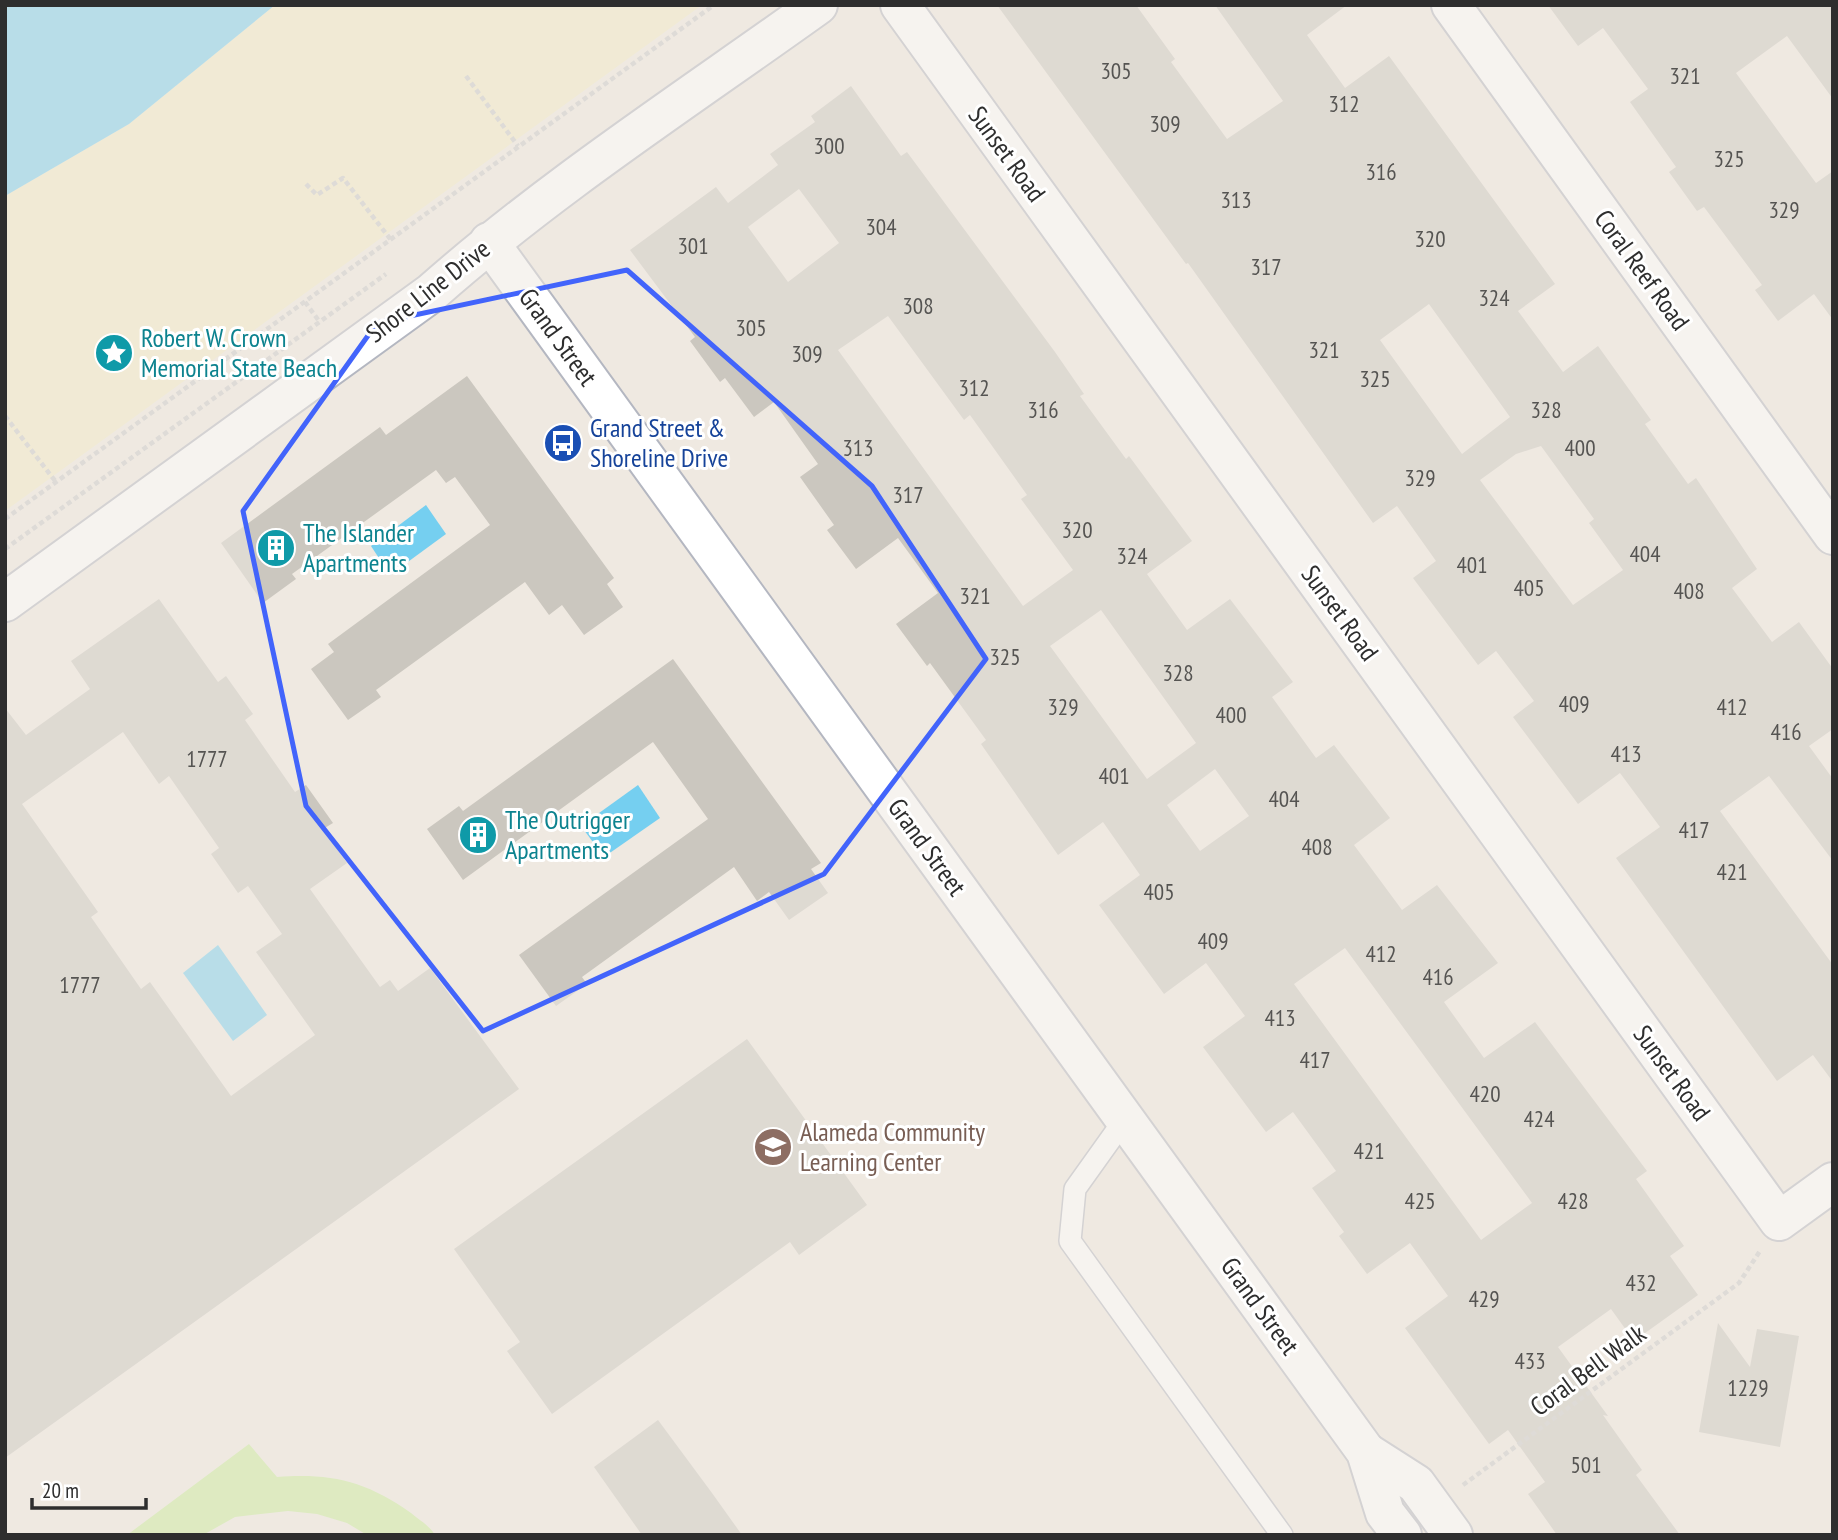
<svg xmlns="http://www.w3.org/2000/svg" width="1838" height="1540" font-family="'PT Sans Narrow',sans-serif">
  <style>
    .sand { fill: #f3ecc5 }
    .pitch { fill: #c9ec9a }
    .water { fill: #75cff0 }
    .building { fill: #cbc7bf; fill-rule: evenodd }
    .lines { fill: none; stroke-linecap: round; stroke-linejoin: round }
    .lane-casing { stroke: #b4b7c1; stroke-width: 24 }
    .street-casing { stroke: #b4b7c1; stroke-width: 42 }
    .secondary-casing { stroke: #b4b7c1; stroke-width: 42 }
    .path { stroke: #c9c9c9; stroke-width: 4.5; stroke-dasharray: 5 3.5; stroke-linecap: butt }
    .lane { stroke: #fff; stroke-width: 21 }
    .street { stroke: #fff; stroke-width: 38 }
    .secondary { stroke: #fff; stroke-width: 38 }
    .marked { fill: none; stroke: #4264fb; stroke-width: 5; stroke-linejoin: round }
    .labels { text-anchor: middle; stroke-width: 6; stroke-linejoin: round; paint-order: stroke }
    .number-label { font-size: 23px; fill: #555452 }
    .street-label { font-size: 26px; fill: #2e2e2e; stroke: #fff }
    .culture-label { font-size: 26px; fill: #0d838f; stroke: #fff; text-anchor: start }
    .transit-label { font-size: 26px; fill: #164399; stroke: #fff; text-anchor: start }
    .education-label { font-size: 26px; fill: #785e54; stroke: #fff; text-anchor: start }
  </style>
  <rect width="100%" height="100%" fill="#efe9e1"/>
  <!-- sand -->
  <polygon class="sand" points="275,5 702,5 5,511 5,196 129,124"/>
  <!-- pitch -->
  <path class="pitch" d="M249,1444L277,1477C331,1473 366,1481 411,1513C419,1520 429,1525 435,1535H367L347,1523L317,1514L288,1511L235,1517L203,1535H127Z"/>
  <!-- water -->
  <g class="water">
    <polygon points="5,5 275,5 129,124 5,196"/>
    <polygon points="426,505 446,534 390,575 371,546"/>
    <polygon points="638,785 660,818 604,857 581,826"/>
    <polygon points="218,945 267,1015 233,1041 183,973"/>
  </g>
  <!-- building -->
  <g class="building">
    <path d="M997,5H1136L1175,59L1171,62L1227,139L1283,101L1215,5H1347L1307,35L1345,88L1389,56L1555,284L1518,311L1563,372L1598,346L1651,420L1645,424L1688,484L1696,478L1757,569L1732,588L1772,642L1799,622L1833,669V729L1809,746L1833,779V861L1769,776L1720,811L1833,965V1082L1813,1055L1777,1081L1616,858L1660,827L1620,773L1578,804L1513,717L1534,701L1496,651L1478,665L1413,578L1436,561L1397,506L1373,523L1188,263L1186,264ZM1429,304L1510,417L1462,454L1380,340ZM1541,446L1594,519L1589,523L1623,570L1573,605L1480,480L1516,454Z"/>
    <polygon points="1548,5 1833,5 1833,99 1787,36 1736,73 1816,183 1833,171 1833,320 1814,294 1778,321 1755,290 1762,285 1704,207 1697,211 1669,172 1676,167 1630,102 1648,89 1603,28 1578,46"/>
    <path d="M851,86L901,156L907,152L1055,352L1084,394L1080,396L1126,459L1129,456L1192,541L1147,574L1187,630L1230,599L1293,682L1272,697L1316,758L1334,745L1390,818L1354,845L1402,910L1437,885L1498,963L1444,1002L1484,1058L1535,1022L1647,1171L1636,1179L1684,1246L1670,1256L1698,1295L1634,1341L1611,1309L1558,1347L1608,1416L1603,1415L1642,1470L1636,1475L1680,1535H1557L1528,1494L1545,1482L1508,1430L1489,1444L1405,1328L1448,1296L1410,1243L1367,1274L1339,1236L1344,1232L1312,1188L1336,1171L1293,1112L1266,1132L1203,1047L1245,1016L1206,963L1164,994L1099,905L1140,875L1103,822L1058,855L981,744L986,740L930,663L927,666L896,624L938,593L898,538L856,569L827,530L834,525L800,477L818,464L774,402L754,417L725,378L720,382L690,341L695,337L630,250L716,187L728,203L778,165L770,154L815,122L811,116ZM799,189L839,243L788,282L748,227ZM888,316L964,420L970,415L1027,495L1021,499L1073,570L1023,606L838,350ZM1101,610L1196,743L1147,779L1050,646ZM1215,769L1249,816L1200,851L1167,805ZM1345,948L1532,1203L1481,1240L1294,984Z"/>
    <polygon points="467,376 614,578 607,584 623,607 584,635 562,605 549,615 525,582 376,690 381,697 348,720 311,669 334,652 328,644 490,525 455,477 446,483 436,470 292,574 296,579 263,603 221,543 380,427 386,435"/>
    <path d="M159,599L218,682L226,676L253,714L245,720L295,792L306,785L333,823L323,829L347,863L310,889L380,987L390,980L398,991L430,968L519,1089L5,1458V708L26,735L90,689L71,661ZM123,732L159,784L169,776L219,848L211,854L238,893L248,886L282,934L256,952L315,1035L231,1096L150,982L141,989L91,917L98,912L22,804Z"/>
    <polygon points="673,659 821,863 811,869 828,893 789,920 769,892 757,901 734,867 582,977 587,984 556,1006 519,955 708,819 653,742 463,880 427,829 459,806 463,811"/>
    <polygon points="747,1039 867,1205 799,1255 790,1242 552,1414 507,1351 520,1342 454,1249"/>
    <polygon points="1718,1323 1750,1367 1757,1329 1799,1336 1780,1447 1699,1432"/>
    <polygon points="658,1420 712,1493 742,1535 642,1535 594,1467"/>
  </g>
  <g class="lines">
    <defs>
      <polyline id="lane" points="1125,1119 1075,1189 1070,1241 1282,1535"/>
      <g id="street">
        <polyline points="900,5 1779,1221 1833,1182"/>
        <polyline points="1451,5 1833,535"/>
      </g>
      <g id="secondary">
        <polyline points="489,242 1366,1452 1385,1513 1402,1535"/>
        <path d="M5,602L431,293C551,187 687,99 818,5"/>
        <polyline points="1366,1452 1416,1484 1453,1535"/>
      </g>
    </defs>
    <!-- lane casing -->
    <use href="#lane" class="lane-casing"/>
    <!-- street casing -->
    <use href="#street" class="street-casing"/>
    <!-- secondary casing -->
    <use href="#secondary" class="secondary-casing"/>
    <!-- path -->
    <g class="path">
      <polyline points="466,76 518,146"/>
      <polyline points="306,184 317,195 343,178 391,240"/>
      <polyline points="305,302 319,321"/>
      <polyline points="5,416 56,482"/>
      <polyline points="5,519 714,5"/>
      <polyline points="5,549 386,274"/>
      <polyline points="1463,1485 1739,1283 1760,1251"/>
    </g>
    <!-- lane -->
    <use href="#lane" class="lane"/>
    <!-- street -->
    <use href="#street" class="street"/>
    <!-- secondary -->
    <use href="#secondary" class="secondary"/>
  </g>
  <!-- marked area -->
  <path d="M0 0H1838V1540H0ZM627,270L872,486L986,659L824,874L483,1031L306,806L243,511L377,323Z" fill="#efe9e1" fill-opacity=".55" fill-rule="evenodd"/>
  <path class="marked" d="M627,270L872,486L986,659L824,874L483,1031L306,806L243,511L377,323Z"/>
  <!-- icons -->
  <defs>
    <symbol id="sight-disc" viewBox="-11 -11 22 22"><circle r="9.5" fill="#0f9aa8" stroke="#fff"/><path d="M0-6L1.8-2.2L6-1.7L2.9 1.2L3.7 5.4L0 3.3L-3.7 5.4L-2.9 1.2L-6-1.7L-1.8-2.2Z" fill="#fff"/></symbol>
    <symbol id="bus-disc" viewBox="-11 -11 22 22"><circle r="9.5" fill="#1a4fb4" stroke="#fff"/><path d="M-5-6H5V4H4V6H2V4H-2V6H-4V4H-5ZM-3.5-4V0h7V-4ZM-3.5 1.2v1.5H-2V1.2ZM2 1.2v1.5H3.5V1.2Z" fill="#fff"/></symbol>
    <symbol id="building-disc" viewBox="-11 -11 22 22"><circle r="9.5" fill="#0f9aa8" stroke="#fff"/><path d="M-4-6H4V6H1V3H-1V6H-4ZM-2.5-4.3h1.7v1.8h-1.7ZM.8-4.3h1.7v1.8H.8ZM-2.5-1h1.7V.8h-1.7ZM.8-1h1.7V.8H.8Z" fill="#fff"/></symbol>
    <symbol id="school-disc" viewBox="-11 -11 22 22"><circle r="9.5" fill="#8d6e63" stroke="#fff"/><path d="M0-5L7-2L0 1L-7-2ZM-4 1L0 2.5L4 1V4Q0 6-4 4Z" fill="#fff"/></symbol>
  </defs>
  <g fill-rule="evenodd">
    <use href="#sight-disc" x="92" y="331" width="44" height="44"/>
    <use href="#bus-disc" x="541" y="421" width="44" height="44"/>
    <use href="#building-disc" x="254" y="526" width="44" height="44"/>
    <use href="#building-disc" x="456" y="813" width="44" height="44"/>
    <use href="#school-disc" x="751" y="1125" width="44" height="44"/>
  </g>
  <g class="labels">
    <!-- number labels -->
    <g class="number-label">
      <text x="1116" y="79">305</text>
      <text x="1685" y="84">321</text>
      <text x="1344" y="112">312</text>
      <text x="1165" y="132">309</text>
      <text x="829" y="154">300</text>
      <text x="1729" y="167">325</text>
      <text x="1381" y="180">316</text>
      <text x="1236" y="208">313</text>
      <text x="1784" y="218">329</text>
      <text x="881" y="235">304</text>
      <text x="1430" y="247">320</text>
      <text x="693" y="254">301</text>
      <text x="1266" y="275">317</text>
      <text x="1494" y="306">324</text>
      <text x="918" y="314">308</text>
      <text x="751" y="336">305</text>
      <text x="1324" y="358">321</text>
      <text x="807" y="362">309</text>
      <text x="1375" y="387">325</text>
      <text x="974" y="396">312</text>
      <text x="1043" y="418">316</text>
      <text x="1546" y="418">328</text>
      <text x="858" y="456">313</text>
      <text x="1580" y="456">400</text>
      <text x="1420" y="486">329</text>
      <text x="908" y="503">317</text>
      <text x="1077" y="538">320</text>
      <text x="1645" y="562">404</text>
      <text x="1132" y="564">324</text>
      <text x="1472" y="573">401</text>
      <text x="1529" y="596">405</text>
      <text x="1689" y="599">408</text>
      <text x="975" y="604">321</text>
      <text x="1005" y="665">325</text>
      <text x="1178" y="681">328</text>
      <text x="1574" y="712">409</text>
      <text x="1063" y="715">329</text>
      <text x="1732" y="715">412</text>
      <text x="1231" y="723">400</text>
      <text x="1786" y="740">416</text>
      <text x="1626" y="762">413</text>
      <text x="207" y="767">1777</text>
      <text x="1114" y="784">401</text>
      <text x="1284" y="807">404</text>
      <text x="1694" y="838">417</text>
      <text x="1317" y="855">408</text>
      <text x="1732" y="880">421</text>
      <text x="1159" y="900">405</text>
      <text x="1213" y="949">409</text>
      <text x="1381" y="962">412</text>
      <text x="1438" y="985">416</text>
      <text x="80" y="993">1777</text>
      <text x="1280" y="1026">413</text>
      <text x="1315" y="1068">417</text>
      <text x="1485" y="1102">420</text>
      <text x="1539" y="1127">424</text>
      <text x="1369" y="1159">421</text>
      <text x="1420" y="1209">425</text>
      <text x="1573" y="1209">428</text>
      <text x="1641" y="1291">432</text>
      <text x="1484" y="1307">429</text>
      <text x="1530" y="1369">433</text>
      <text x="1748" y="1396">1229</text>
      <text x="1586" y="1473">501</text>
    </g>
    <!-- street labels -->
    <g class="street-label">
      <text transform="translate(1007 154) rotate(54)" y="9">Sunset Road</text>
      <text transform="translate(1642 270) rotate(54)" y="9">Coral Reef Road</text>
      <text transform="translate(428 291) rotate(-38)" y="9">Shore Line Drive</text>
      <text transform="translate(558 337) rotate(54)" y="9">Grand Street</text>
      <text transform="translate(1340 613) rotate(54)" y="9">Sunset Road</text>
      <text transform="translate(927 847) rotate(54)" y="9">Grand Street</text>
      <text transform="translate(1672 1073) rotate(54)" y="9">Sunset Road</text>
      <text transform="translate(1260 1306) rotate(54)" y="9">Grand Street</text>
      <text transform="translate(1588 1370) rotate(-36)" y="9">Coral Bell Walk</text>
    </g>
    <!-- culture labels -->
    <g class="culture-label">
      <text x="141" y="347">Robert W. Crown<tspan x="141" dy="30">Memorial State Beach</tspan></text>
      <text x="303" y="542">The Islander<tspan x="303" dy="30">Apartments</tspan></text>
      <text x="505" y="829">The Outrigger<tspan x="505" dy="30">Apartments</tspan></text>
    </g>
    <!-- transit labels -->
    <g class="transit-label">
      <text x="590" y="437">Grand Street &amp;<tspan x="590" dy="30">Shoreline Drive</tspan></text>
    </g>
    <!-- education labels -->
    <g class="education-label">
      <text x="800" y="1141">Alameda Community<tspan x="800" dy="30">Learning Center</tspan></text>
    </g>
  </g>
  <!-- border -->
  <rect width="1838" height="1540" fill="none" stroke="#2e2e2e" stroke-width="14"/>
  <!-- scale -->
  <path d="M32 1498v10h114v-10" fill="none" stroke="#2e2e2e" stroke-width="3.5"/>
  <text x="42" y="1498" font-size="21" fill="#2e2e2e" stroke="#ffffff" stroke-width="5" paint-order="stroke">20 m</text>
</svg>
